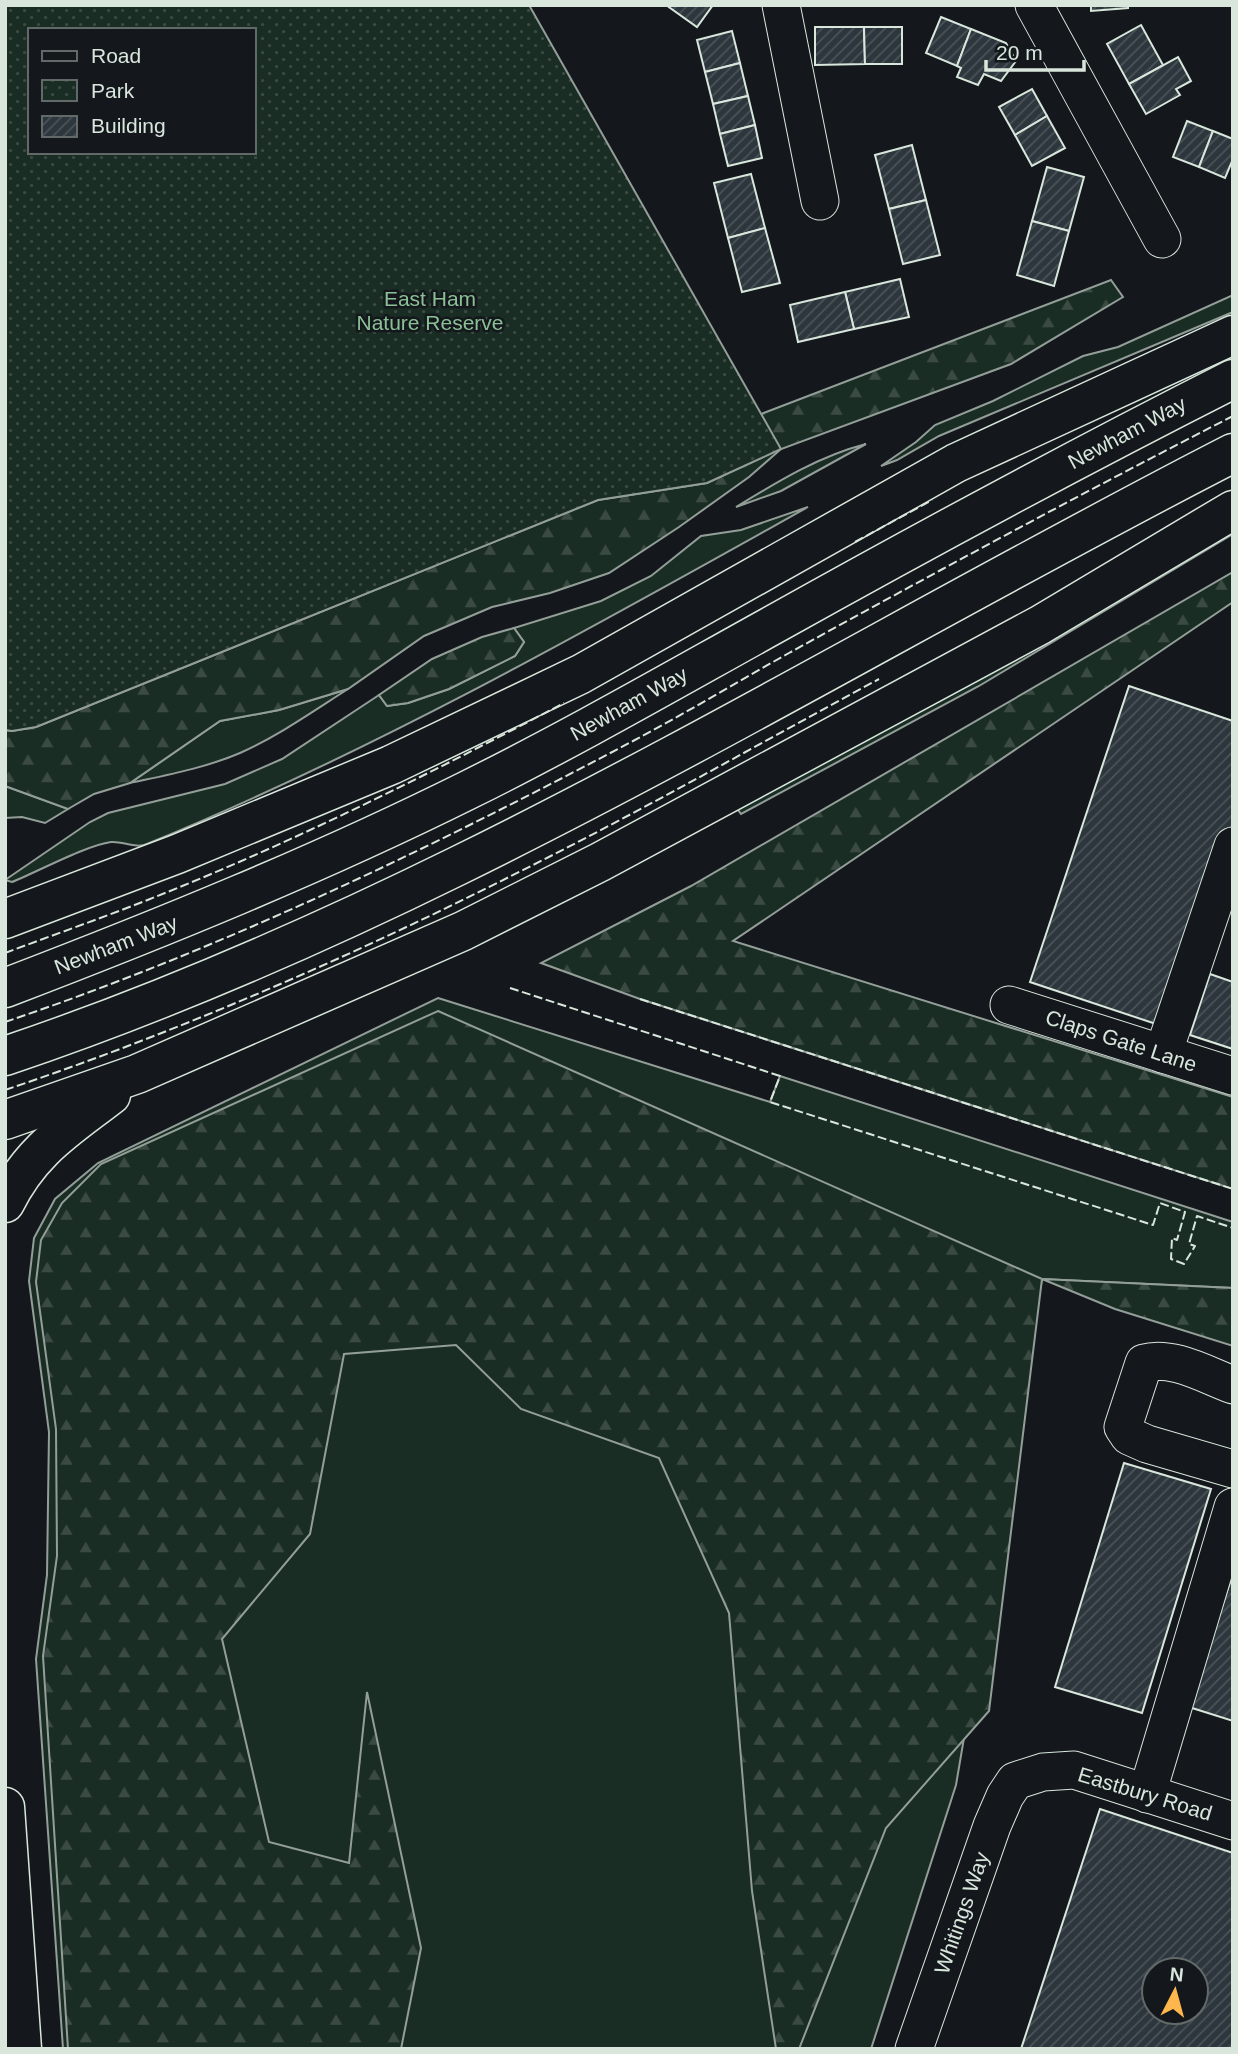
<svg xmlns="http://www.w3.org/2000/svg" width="1238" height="2054" font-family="Helvetica,sans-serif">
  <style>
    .grass { fill: #1a2d24; stroke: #939e99; stroke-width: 2 }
    .forest { fill: url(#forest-firs); stroke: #939e99; stroke-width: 2 }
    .park { fill: url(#park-dots); stroke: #939e99; stroke-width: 2; fill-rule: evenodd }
    .building { fill: url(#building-hatch); stroke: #d8e6dc; stroke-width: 2; fill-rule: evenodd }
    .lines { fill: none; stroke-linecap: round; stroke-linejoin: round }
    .minor-casing { stroke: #d8e6dc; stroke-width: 39 }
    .major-casing { stroke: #d8e6dc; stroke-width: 41 }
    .highway-casing { stroke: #d8e6dc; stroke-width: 41 }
    .minor { stroke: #14181c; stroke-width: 37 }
    .major { stroke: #14181c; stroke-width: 38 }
    .highway { stroke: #14181c; stroke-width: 38 }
    .fence { stroke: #d8e6dc; stroke-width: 2; stroke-dasharray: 9 3.5; stroke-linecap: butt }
    .labels { text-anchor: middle; stroke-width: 5; stroke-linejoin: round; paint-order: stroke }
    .park-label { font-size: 21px; fill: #8ac095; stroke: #14181c }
    .street-label { font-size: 21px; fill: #d8e6dc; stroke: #14181c }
  </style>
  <defs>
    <pattern id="forest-firs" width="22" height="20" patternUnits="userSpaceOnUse" patternTransform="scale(1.75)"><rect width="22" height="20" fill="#1a2d24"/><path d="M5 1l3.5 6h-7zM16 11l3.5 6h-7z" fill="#3b4b43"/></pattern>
    <pattern id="park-dots" width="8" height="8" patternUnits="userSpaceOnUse" patternTransform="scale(1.75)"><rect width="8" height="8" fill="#1a2d24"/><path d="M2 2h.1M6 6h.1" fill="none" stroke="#3b4b43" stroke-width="1.8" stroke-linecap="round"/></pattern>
    <pattern id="building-hatch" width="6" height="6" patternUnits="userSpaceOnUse" patternTransform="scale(1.75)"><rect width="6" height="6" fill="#2c363c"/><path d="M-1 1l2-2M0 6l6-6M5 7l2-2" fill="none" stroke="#4a5358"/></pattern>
  </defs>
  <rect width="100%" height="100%" fill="#14181c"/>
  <!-- grass -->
  <g class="grass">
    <polygon points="1233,295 1233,312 939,436 897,460 881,466 916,442 935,425 993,401 1083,356 1118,347"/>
    <path d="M866,444L781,491L736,507C777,482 819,456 866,444Z"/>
    <path d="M808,507C593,627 376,750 147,844C136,849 123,841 111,842C87,845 37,872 12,882L5,880L90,822L108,813L225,784L282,759L379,695L387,706L408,703L449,689L515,656L524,642L514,628L601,601L651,576L701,536L741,530Z"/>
    <polygon points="1233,527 1233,534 979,686 741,814 736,807"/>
    <path d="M348,689C312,712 278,736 240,753C205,768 167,775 130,783L220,721L279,710Z"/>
    <polygon points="5,786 68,809 45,823 22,817 5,818"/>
    <polygon points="438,998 770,1102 780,1076 1233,1222 1233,1288 1042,1279 956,1785 871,2049 63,2049 36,1659 47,1575 49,1432 29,1281 34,1238 55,1199 98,1163"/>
  </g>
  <!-- forest -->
  <g class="forest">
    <polygon points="1111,280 1123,297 1011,364 781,449 749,477 679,527 609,573 550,593 492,607 424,636 348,689 279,710 220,721 130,783 94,794 68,809 5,786 5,730 12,731 36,727 598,500 707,483 780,449 761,414"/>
    <polygon points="1233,572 1233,602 733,941 1233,1097 1233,1189 640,999 541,963 691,886"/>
    <polygon points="514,628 524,642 515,656 449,689 408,703 387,706 379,695 432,659 482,637"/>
    <polygon points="438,1011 1042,1279 1233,1288 1233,1346 1115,1309 1042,1279 989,1711 886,1828 799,2049 776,2049 752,1891 729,1613 659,1458 521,1409 456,1345 344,1354 310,1534 222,1639 269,1842 349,1863 367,1692 421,1948 401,2049 68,2049 43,1656 57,1556 56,1429 36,1282 41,1240 62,1203 101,1164"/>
  </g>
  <!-- park -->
  <path class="park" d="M5,5H529L781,449L707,483L598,500L36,727L12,731L5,730ZM30,30H254V152H30Z"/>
  <!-- building -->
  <g class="building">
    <polygon points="666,5 713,5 697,27"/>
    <polygon points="1091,5 1128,5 1128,8 1091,11"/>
    <polygon points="941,17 971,29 957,66 926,53"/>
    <polygon points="1141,25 1163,65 1129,84 1107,44"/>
    <polygon points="815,27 864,27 865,64 815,65"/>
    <polygon points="864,27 902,27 902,64 865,64"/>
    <polygon points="971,29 1006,43 1016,61 1001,81 984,74 978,85 957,77 961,68 957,66"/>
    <polygon points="732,31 740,63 705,72 697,40"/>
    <polygon points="1178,57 1191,81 1176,89 1180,95 1146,114 1129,84"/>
    <polygon points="740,63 748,96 713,104 705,72"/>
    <polygon points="1032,89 1047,116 1015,135 999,107"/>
    <polygon points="748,96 755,125 720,134 713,104"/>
    <polygon points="1047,116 1065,148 1032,166 1015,135"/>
    <polygon points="1187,121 1213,131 1199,167 1173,157"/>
    <polygon points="755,125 762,158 728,166 720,134"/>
    <polygon points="1213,131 1233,139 1233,159 1225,178 1199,167"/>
    <polygon points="912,145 926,200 889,209 875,155"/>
    <polygon points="1047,167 1084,177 1069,231 1032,221"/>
    <polygon points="751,174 765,228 728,238 714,183"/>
    <polygon points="926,200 940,255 903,264 889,209"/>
    <polygon points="1032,221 1069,231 1054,286 1017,275"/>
    <polygon points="765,228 780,283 742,292 728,238"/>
    <polygon points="900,279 909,317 854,329 845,292"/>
    <polygon points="845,292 854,329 798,342 790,305"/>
    <polygon points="1129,686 1233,721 1233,825 1165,1027 1030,982"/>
    <polygon points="1210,974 1233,982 1233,1049 1190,1035"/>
    <polygon points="1124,1463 1211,1489 1142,1713 1055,1687"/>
    <polygon points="1233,1573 1233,1721 1189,1707"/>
    <path d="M1100,1809L1233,1853V2049H1021ZM1154,1970H1196V2012H1154Z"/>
  </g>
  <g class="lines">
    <defs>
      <g id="minor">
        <polyline points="781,5 820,201"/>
        <polyline points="1034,5 1162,239"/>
        <polyline points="1009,1005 1233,1076"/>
        <polyline points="1163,1054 1233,846"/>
        <path d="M1233,1385C1206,1375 1172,1355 1144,1363L1123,1427L1129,1436L1147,1444L1233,1469"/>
        <polyline points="1147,1794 1233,1507"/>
        <polyline points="914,2049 992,1826 1005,1796 1015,1781 1043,1772 1074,1770 1233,1821"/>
      </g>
      <polyline id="major" points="5,1807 22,2049"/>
      <g id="highway">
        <polyline points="5,919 177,854 391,765 581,674 956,463 1233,335"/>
        <path d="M5,988C162,928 317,865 468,790C571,739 670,682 771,626C923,541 1077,458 1233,379"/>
        <path d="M5,1056C440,910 827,661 1233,453"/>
        <polyline points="5,1120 137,1074 463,931 600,862 1040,625 1233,510"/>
        <path d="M5,1203C31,1150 67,1129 111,1095"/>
      </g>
    </defs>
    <!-- minor casing -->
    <use href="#minor" class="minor-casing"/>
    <!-- major casing -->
    <use href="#major" class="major-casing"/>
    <!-- highway casing -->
    <use href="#highway" class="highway-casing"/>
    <!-- minor -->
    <use href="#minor" class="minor"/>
    <!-- major -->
    <use href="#major" class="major"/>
    <!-- highway -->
    <use href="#highway" class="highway"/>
    <!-- fence -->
    <g class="fence">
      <polyline points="855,542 932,500"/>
      <path d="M5,953C53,935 102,918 150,899C292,843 429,774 564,703"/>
      <polyline points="510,988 780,1076 770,1102 1153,1225 1160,1203 1185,1212 1177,1240 1172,1238 1171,1259 1184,1264 1195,1246 1189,1244 1197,1216 1233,1228"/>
      <polyline points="640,999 1233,1189"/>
      <path d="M5,1022C222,949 431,848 633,741C686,713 737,682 789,653C936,572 1084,492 1233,416"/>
      <path d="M5,1090C178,1032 348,958 511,876C636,814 757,745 879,679"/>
    </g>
  </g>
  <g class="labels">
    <!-- park labels -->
    <g class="park-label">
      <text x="430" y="306">East Ham<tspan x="430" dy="24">Nature Reserve</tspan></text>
    </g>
    <!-- street labels -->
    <g class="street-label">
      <text transform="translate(1127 433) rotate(-28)" y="7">Newham Way</text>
      <text transform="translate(629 704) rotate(-29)" y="7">Newham Way</text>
      <text transform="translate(116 945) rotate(-21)" y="7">Newham Way</text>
      <text transform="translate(1121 1041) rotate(18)" y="7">Claps Gate Lane</text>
      <text transform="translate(1145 1794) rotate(17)" y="7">Eastbury Road</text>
      <text transform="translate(962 1913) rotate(-71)" y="7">Whitings Way</text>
    </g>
  </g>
  <!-- border -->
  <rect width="1238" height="2054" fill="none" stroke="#d8e6dc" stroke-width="14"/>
  <!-- legend -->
  <rect x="28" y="28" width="228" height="126" fill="#14181c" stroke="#626a69" stroke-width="2"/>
  <rect x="42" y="51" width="35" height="10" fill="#14181c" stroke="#626a69" stroke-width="2"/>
  <text x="91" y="63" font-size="21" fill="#d8e6dc">Road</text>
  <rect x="42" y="80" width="35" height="21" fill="url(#park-dots)" stroke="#626a69" stroke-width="2"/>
  <text x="91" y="98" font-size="21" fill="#d8e6dc">Park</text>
  <rect x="42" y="116" width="35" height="21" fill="url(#building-hatch)" stroke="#626a69" stroke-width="2"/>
  <text x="91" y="133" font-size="21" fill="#d8e6dc">Building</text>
  <!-- north arrow -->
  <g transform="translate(1175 1991) rotate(6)"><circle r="33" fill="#14181c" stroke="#626a69" stroke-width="2"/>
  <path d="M0-5L12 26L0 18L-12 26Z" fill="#ffb74d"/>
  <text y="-10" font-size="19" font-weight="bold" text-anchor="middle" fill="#d8e6dc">N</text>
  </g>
  <!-- scale -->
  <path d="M986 60v10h98v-10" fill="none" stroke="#d8e6dc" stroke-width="3.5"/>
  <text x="996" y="60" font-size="21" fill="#d8e6dc" stroke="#14181c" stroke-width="5" paint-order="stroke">20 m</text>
</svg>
